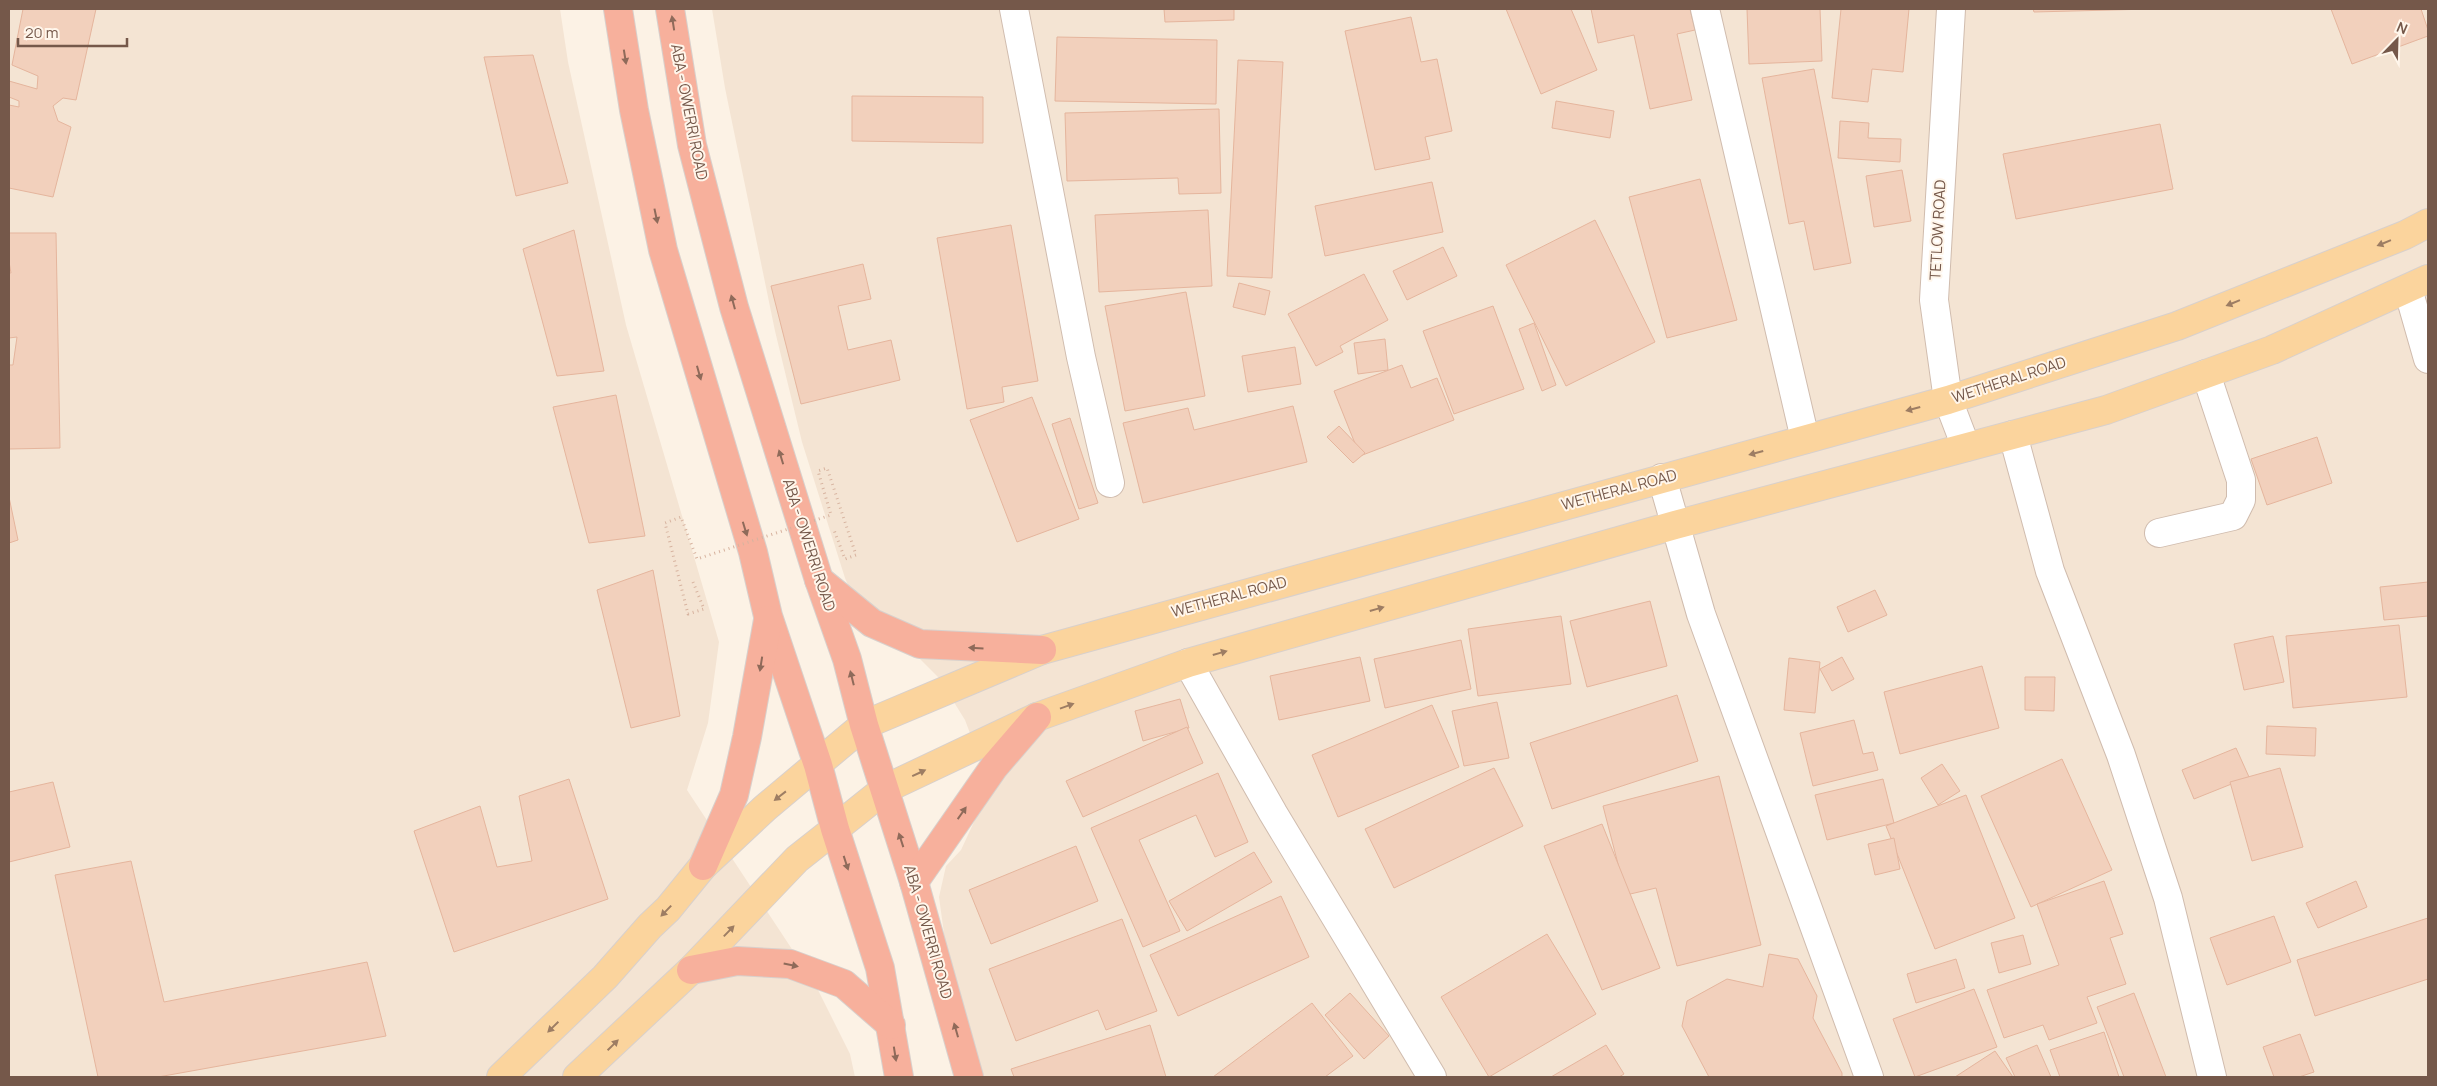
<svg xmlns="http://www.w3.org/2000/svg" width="2437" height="1086" font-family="Manrope,sans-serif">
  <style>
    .residential { fill: #f4e4d3 }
    .building { fill: #f2d0bc; stroke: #e5b59d }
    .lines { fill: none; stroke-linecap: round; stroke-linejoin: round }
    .minor-casing { stroke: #d0bcae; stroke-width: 30 }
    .major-casing { stroke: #d8d0cc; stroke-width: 30 }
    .highway-casing { stroke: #d8d0cc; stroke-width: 30 }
    .minor { stroke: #fff; stroke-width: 28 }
    .major { stroke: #fbd49d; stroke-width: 28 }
    .highway { stroke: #f7b09c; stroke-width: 28 }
    .path-bridge { stroke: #d7b39f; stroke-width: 3; stroke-dasharray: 1 4; stroke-linecap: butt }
    .oneway { fill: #8f6a5a }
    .oneway2 { fill: #9d7d63 }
    .labels { text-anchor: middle; stroke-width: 4; stroke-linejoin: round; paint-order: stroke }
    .street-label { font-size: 15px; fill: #75584a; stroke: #fff6eb }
  </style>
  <rect width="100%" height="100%" fill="#fcf2e5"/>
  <!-- residential -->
  <g class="residential">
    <polygon points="9,9 560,9 568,62 626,325 719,642 708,723 687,790 815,984 850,1054 855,1077 9,1077"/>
    <polygon points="712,9 2428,9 2428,1077 977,1077 954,1006 939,897 946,866 961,850 986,796 982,765 965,720 939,678 910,649 863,620 845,578 802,442 775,331 725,88"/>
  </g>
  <!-- building -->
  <g class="building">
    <polygon points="23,9 96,9 76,100 63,98 53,106 58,121 71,127 53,197 9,188 9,105 19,107 19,101 9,97 9,81 37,89 38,76 12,65"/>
    <polygon points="1164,9 1234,9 1234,20 1165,22"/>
    <polygon points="1506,9 1571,9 1597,70 1541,94"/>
    <polygon points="1591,9 1690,9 1695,30 1677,34 1692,100 1650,109 1634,35 1598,43"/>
    <polygon points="1747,9 1820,9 1822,61 1749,64"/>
    <polygon points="1841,9 1909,9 1903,72 1872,69 1868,102 1832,98"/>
    <polygon points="2033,9 2150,9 2034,12"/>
    <polygon points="2331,9 2421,9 2428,30 2428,36 2352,64"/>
    <polygon points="1411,17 1421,62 1437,59 1452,131 1425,137 1430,159 1375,170 1345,31"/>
    <polygon points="1057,37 1217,40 1216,104 1055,101"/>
    <polygon points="533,55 568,183 516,196 484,57"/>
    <polygon points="1238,60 1283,62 1272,278 1227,276"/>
    <polygon points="1814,69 1851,263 1814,270 1804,221 1789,224 1762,78"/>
    <polygon points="852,96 983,97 983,143 852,141"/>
    <polygon points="1556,101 1614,111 1610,138 1552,128"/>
    <polygon points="1219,109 1221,193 1179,194 1178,178 1067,181 1065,113"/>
    <polygon points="1840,121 1869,123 1868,138 1901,139 1900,162 1838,158"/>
    <polygon points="2160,124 2173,189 2016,219 2003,154"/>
    <polygon points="1902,170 1911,221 1874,227 1866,176"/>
    <polygon points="1700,179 1737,320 1667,338 1629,197"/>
    <polygon points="1432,182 1443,232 1325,256 1315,206"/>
    <polygon points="1208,210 1212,286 1099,292 1095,215"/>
    <polygon points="1595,220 1655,342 1566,386 1506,265"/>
    <polygon points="1011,225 1038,381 1002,387 1004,402 967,409 937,238"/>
    <polygon points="574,230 604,371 557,376 523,249"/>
    <polygon points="9,233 56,233 60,448 9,449 9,365 13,365 17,337 9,338 9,273 11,273 9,262"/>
    <polygon points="1443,247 1457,276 1407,300 1393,271"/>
    <polygon points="863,264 871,299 838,306 848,350 891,340 900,380 801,404 771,286"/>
    <polygon points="1364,274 1388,320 1340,346 1343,352 1316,366 1288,314"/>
    <polygon points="1239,283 1270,291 1265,315 1233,307"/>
    <polygon points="1186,292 1205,396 1125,411 1105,306"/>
    <polygon points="1493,306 1524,389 1454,414 1423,331"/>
    <polygon points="1534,323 1556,385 1542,391 1519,329"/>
    <polygon points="1385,339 1388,370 1358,374 1354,343"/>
    <polygon points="1295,347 1301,384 1248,392 1242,356"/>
    <polygon points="1402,365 1411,388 1437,378 1454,420 1360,456 1334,391"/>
    <polygon points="616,395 645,536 589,543 553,407"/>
    <polygon points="1032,397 1079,519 1017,542 970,420"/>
    <polygon points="1293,406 1307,462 1143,503 1123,423 1188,408 1194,430"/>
    <polygon points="1070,418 1098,503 1079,509 1052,424"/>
    <polygon points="1339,426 1365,453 1353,463 1327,437"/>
    <polygon points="2317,437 2332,483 2267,505 2251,459"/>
    <polygon points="9,497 18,540 9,543"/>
    <polygon points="653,570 680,716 631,728 597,590"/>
    <polygon points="2428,582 2428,616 2384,620 2380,587"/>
    <polygon points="1875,590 1887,615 1848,632 1837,607"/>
    <polygon points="1650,601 1667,666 1587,687 1570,621"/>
    <polygon points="1561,616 1571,684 1478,696 1468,629"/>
    <polygon points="2399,625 2407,697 2293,708 2286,636"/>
    <polygon points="2273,636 2284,682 2244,690 2234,644"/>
    <polygon points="1461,640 1471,689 1385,708 1374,659"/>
    <polygon points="1360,657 1370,701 1279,720 1270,676"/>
    <polygon points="1842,657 1854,679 1832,691 1820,669"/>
    <polygon points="1789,658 1820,662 1815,713 1784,710"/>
    <polygon points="1982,666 1999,728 1900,754 1884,692"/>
    <polygon points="2025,677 2055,677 2054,711 2025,710"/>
    <polygon points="1677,695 1698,761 1552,809 1530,743"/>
    <polygon points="1180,699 1189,728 1143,741 1135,711"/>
    <polygon points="1497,702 1509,758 1464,766 1452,711"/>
    <polygon points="1432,705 1459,767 1338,817 1312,755"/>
    <polygon points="1854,720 1863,754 1873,752 1878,770 1813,786 1800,733"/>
    <polygon points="2267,726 2316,728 2315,756 2266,754"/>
    <polygon points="1187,727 1203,763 1083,817 1066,781"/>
    <polygon points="2236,748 2249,777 2194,799 2182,770"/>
    <polygon points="2062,759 2112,870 2031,907 1981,796"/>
    <polygon points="1942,764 1960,791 1938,805 1921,778"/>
    <polygon points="1494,768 1523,826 1394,888 1365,829"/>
    <polygon points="2280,768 2303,847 2252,861 2230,782"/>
    <polygon points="1218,773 1248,842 1215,857 1196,815 1139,840 1180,931 1143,947 1091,828"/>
    <polygon points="1719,776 1761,945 1677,966 1656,888 1626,895 1603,806"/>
    <polygon points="569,779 608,899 454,952 414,831 480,806 497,867 532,861 519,796"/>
    <polygon points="1883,779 1894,823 1827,840 1815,795"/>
    <polygon points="53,782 70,847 9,862 9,792"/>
    <polygon points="1966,795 2015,918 1935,949 1886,826"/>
    <polygon points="1602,824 1660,968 1602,990 1544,846"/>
    <polygon points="1894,838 1900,869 1875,875 1868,844"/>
    <polygon points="1076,846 1098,901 991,944 969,890"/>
    <polygon points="1254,852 1272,882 1187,931 1169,901"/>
    <polygon points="131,861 164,1002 367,962 386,1036 158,1077 98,1077 55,875"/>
    <polygon points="2104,881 2123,934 2110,938 2126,984 2087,997 2097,1023 2049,1040 2043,1025 2004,1038 1987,990 2059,965 2037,904"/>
    <polygon points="2356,881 2367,907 2318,928 2306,903"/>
    <polygon points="1281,896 1309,957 1178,1016 1150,955"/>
    <polygon points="2274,916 2291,962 2227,985 2210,938"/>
    <polygon points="2428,918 2428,979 2315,1016 2297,960"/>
    <polygon points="1122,919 1157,1011 1106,1030 1098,1010 1016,1041 989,969"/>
    <polygon points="1547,934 1596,1014 1489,1077 1441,997"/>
    <polygon points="2023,935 2031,964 1999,973 1991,943"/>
    <polygon points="1769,954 1798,959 1817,996 1813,1018 1842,1073 1842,1077 1709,1077 1682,1026 1687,1001 1727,979 1763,987"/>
    <polygon points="1956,959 1965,988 1916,1003 1907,974"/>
    <polygon points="1974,989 1997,1047 1915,1077 1893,1019"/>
    <polygon points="1350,993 1389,1036 1364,1059 1325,1015"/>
    <polygon points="2134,993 2166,1077 2124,1077 2097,1007"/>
    <polygon points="1312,1003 1353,1056 1325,1077 1213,1077"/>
    <polygon points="1150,1025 1166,1077 1014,1077 1011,1069"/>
    <polygon points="2104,1032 2119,1077 2060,1077 2050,1050"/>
    <polygon points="2300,1034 2314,1072 2299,1077 2274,1077 2263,1047"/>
    <polygon points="1606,1045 1624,1074 1619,1077 1551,1077"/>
    <polygon points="2037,1045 2051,1077 2015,1077 2006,1058"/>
    <polygon points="1995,1051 2013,1077 1955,1077"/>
  </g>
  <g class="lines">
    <defs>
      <g id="minor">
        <polyline points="1014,9 1081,357 1110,483"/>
        <polyline points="1705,9 1805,439"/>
        <polyline points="1951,9 1934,300 1948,400 1966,447"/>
        <polyline points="2408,289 2428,359"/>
        <polyline points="2013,435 2050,571 2121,755 2168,898 2212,1077"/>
        <polyline points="1662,478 1701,614 1869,1077"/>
        <polyline points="2159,533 2233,516 2241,500 2241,480 2206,374"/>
        <polyline points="1188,663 1273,813 1432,1077"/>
      </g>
      <g id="major">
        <polyline points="501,1077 605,977 650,926 668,909 703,866 765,808 864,725 1042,650 1948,400 2177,326 2405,235 2428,223"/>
        <polyline points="577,1077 691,970 797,859 835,829 885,789 1037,717 1188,663 1675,525 2106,410 2272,350 2428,279"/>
      </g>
      <g id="highway">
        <polyline points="618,9 634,110 663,250 753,552 768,616 818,765 835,829 880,968 899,1077"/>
        <polyline points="670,9 692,145 734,307 819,580 847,659 864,725 914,882 969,1077"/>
        <polyline points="819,580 872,623 920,644 1042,650"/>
        <polyline points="703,866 734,795 747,737 768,620"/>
        <polyline points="914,882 994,767 1037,717"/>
        <polyline points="691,970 737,961 790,964 844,984 891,1025"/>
      </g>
    </defs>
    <!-- minor casing -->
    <use href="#minor" class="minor-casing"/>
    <!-- major casing -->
    <use href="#major" class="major-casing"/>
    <!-- highway casing -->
    <use href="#highway" class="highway-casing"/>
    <!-- minor -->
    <use href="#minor" class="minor"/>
    <!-- major -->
    <use href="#major" class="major"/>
    <!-- highway -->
    <use href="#highway" class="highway"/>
    <!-- path-bridge -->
    <polyline class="path-bridge" points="693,582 704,609 688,614 665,523 681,517 697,559 831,515 818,471 827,468 856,555 845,559 834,530"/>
  </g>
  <!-- one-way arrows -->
  <defs><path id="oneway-solid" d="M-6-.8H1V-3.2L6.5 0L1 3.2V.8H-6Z" transform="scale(1.25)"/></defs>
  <g class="oneway">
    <use href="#oneway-solid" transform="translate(673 23) rotate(-99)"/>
    <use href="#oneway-solid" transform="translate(625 57) rotate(81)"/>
    <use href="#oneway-solid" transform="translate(656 216) rotate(78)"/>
    <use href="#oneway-solid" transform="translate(733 302) rotate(-105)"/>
    <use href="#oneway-solid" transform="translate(699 373) rotate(74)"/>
    <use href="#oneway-solid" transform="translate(781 457) rotate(-107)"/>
    <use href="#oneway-solid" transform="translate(745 529) rotate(73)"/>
    <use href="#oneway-solid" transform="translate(976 648) rotate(-177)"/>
    <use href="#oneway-solid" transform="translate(761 664) rotate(99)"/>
    <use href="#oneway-solid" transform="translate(852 678) rotate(-104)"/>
    <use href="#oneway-solid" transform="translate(962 813) rotate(-55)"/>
    <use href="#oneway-solid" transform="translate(901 840) rotate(-108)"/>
    <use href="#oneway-solid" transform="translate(846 863) rotate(72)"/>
    <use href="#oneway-solid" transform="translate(791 965) rotate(12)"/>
    <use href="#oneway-solid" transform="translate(956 1030) rotate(-106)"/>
    <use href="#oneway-solid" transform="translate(895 1054) rotate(81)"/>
  </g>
  <g class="oneway2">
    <use href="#oneway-solid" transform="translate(2384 243) rotate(158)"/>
    <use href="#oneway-solid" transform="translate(2233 303) rotate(158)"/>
    <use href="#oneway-solid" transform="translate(1913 409) rotate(165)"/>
    <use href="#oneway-solid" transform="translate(1756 453) rotate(165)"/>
    <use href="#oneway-solid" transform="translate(1377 609) rotate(-16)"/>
    <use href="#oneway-solid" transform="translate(1220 653) rotate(-16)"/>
    <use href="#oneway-solid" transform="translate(1067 706) rotate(-20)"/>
    <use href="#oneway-solid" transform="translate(919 773) rotate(-25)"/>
    <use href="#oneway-solid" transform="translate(780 796) rotate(142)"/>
    <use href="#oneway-solid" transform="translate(666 911) rotate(134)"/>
    <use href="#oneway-solid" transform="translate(729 931) rotate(-46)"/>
    <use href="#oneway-solid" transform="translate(553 1027) rotate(136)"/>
    <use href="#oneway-solid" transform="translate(613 1045) rotate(-44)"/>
  </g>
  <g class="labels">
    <!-- street labels -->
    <g class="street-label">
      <text transform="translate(689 112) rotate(79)" y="5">ABA - OWERRI ROAD</text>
      <text transform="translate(1938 230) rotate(-87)" y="5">TETLOW ROAD</text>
      <text transform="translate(2009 380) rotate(-18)" y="5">WETHERAL ROAD</text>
      <text transform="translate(1619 490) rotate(-15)" y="5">WETHERAL ROAD</text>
      <text transform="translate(809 545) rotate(72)" y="5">ABA - OWERRI ROAD</text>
      <text transform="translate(1229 597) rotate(-15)" y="5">WETHERAL ROAD</text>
      <text transform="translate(928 932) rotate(74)" y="5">ABA - OWERRI ROAD</text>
    </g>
  </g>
  <!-- border -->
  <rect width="2437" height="1086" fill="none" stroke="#75584a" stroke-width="20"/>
  <!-- north arrow -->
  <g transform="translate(2397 40) rotate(23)" stroke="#fff6eb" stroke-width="4" paint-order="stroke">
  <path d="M0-4L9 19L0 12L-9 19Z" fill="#75584a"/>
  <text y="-8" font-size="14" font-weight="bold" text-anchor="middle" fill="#75584a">N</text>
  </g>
  <!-- scale -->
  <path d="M18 38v8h109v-8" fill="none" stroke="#75584a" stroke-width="2.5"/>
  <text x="25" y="38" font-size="15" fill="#75584a" stroke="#fff6eb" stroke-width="4" paint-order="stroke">20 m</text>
</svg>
